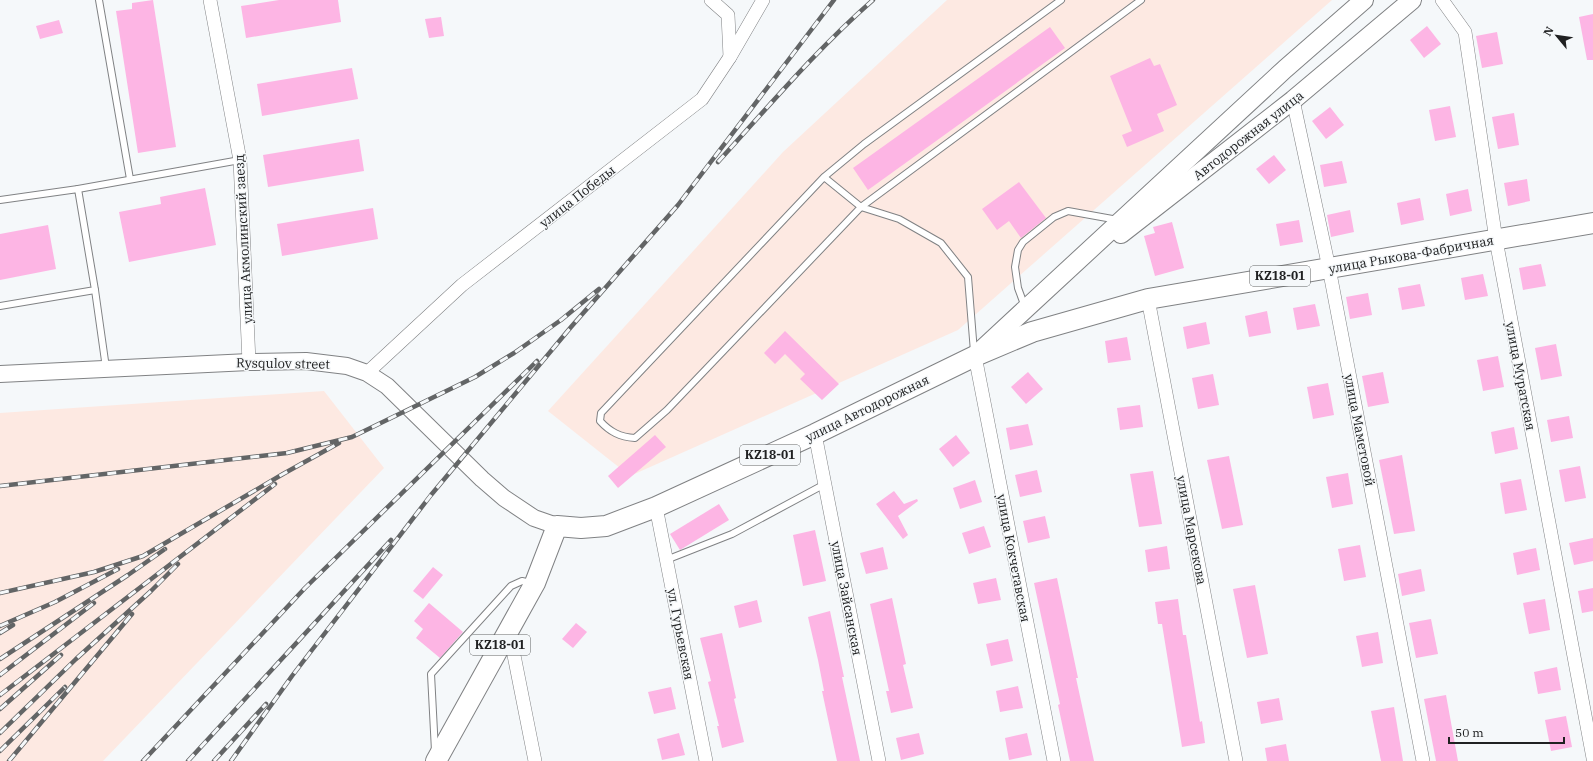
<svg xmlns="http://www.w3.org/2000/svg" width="1593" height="761" font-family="'IBM Plex Serif',serif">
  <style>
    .industrial { fill: #fde9e2 }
    .building { fill: #fdb5e4 }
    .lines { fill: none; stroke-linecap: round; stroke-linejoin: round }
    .service-casing { stroke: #808284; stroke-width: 8 }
    .minor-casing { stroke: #808284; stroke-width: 14 }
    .tertiary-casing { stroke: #808284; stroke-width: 18 }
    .secondary-casing { stroke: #808284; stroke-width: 20 }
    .primary-casing { stroke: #808284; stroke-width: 22 }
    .service { stroke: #fff; stroke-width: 6 }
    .minor { stroke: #fff; stroke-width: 13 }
    .tertiary { stroke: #fff; stroke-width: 16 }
    .secondary { stroke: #fff; stroke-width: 18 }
    .primary { stroke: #fff; stroke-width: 20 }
    .rail-casing { stroke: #636566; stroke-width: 4.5 }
    .rail { stroke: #f5f8fa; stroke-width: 3; stroke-dasharray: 9; stroke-linecap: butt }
    .labels { text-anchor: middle; stroke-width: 3; stroke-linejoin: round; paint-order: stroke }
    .shield { fill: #f5f8fa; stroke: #606263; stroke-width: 1 }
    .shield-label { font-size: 12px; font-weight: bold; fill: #202122 }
    .street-label { font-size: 13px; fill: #202122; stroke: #f5f8fa }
  </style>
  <rect width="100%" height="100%" fill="#f5f8fa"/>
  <!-- industrial -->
  <g class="industrial">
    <polygon points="947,0 1332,0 958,330 630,476 548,411 783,152"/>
    <polygon points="324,391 384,468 103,761 0,761 0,413"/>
  </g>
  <!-- building -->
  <g class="building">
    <polygon points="153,0 176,147 138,153 116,11 132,9 132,3"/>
    <polygon points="279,0 338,0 341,22 246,38 241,6"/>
    <polygon points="1593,14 1593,60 1587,60 1579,17"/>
    <polygon points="441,17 444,36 429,38 425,19"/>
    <polygon points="59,20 63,33 40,39 36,26"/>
    <polygon points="1427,26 1441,44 1424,58 1410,40"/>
    <polygon points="1050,27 1065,48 868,190 853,168"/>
    <polygon points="1497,32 1503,64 1482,68 1476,36"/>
    <polygon points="1150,58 1154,66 1160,64 1177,105 1157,114 1164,131 1127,147 1122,135 1132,131 1110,76"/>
    <polygon points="352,68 358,99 262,116 257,84"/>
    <polygon points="1450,106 1456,137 1435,141 1429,110"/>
    <polygon points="1330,107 1344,125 1326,139 1312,121"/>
    <polygon points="1514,113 1519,145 1498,149 1492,117"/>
    <polygon points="359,139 364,171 268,187 263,155"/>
    <polygon points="1274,155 1286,170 1269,184 1256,169"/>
    <polygon points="1342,161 1347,183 1324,187 1320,165"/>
    <polygon points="1527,179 1530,201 1508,206 1504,183"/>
    <polygon points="1019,182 1046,218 1021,238 1009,221 997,230 982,209"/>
    <polygon points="205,188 216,245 129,262 119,212 161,204 160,197"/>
    <polygon points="1468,189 1472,211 1450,216 1446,194"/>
    <polygon points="1420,198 1424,220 1401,225 1397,203"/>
    <polygon points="373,208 378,239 282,256 277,224"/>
    <polygon points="1350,210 1354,232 1331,237 1327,215"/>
    <polygon points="1299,220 1303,242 1280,246 1276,224"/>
    <polygon points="1172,222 1184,268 1155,276 1144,236 1155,233 1153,227"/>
    <polygon points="48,225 56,269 0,280 0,234"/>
    <polygon points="1541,264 1546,286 1523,290 1519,268"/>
    <polygon points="1483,274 1488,296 1465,300 1461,278"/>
    <polygon points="1420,284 1425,306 1402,310 1398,288"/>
    <polygon points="1368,293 1372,315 1350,319 1346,297"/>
    <polygon points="1315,304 1320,326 1297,330 1293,308"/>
    <polygon points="1267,311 1271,333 1249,337 1245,316"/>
    <polygon points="1206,322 1210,344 1187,349 1183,327"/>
    <polygon points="785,331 839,384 822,400 800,379 805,374 785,354 775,364 764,353"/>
    <polygon points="1127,337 1131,360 1108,363 1105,341"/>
    <polygon points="1556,344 1562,376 1541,380 1535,348"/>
    <polygon points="1498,356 1504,387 1483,391 1477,360"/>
    <polygon points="1028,372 1043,389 1026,404 1011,387"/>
    <polygon points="1383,372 1389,403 1368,407 1362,376"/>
    <polygon points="1213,374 1219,405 1198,409 1192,378"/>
    <polygon points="1328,383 1334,415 1313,419 1307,387"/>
    <polygon points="1140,405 1143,427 1120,430 1117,408"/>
    <polygon points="1569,416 1573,438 1551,442 1547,420"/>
    <polygon points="1028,424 1033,445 1010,450 1006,428"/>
    <polygon points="1514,427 1518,449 1495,454 1491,432"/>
    <polygon points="655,435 666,447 618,488 608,476"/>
    <polygon points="956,435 970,453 953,467 939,449"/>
    <polygon points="1402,455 1415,531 1394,534 1379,460"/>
    <polygon points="1229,456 1243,525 1222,529 1207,460"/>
    <polygon points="1580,466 1586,498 1565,502 1559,470"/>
    <polygon points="1037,470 1042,492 1020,497 1015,475"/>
    <polygon points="1153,471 1162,524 1139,527 1130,474"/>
    <polygon points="1348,473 1353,504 1332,508 1326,477"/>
    <polygon points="1521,479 1527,510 1505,514 1500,483"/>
    <polygon points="975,480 982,502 960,509 953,488"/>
    <polygon points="894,491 904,504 917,499 918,501 898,516 908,535 903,539 876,504"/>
    <polygon points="719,504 729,520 680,550 670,534"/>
    <polygon points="1045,516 1050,538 1028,543 1023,521"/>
    <polygon points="984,526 991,547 969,554 962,533"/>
    <polygon points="815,530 826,581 803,586 793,535"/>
    <polygon points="1593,538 1593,561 1574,565 1569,543"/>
    <polygon points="1360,545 1366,577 1344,581 1338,549"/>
    <polygon points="1167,546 1170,569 1148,572 1145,550"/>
    <polygon points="883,547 888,569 866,574 860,553"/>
    <polygon points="1536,548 1540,570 1517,575 1513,553"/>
    <polygon points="433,567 443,575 423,599 413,591"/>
    <polygon points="1421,569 1425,591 1402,596 1398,574"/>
    <polygon points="996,578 1001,600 978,604 973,583"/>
    <polygon points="1057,578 1078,678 1076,678 1094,761 1070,761 1058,705 1060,704 1034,583"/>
    <polygon points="1255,585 1268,654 1247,658 1233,589"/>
    <polygon points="1593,588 1593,611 1582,613 1578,591"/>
    <polygon points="892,598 906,664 903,665 913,708 891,713 886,691 889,691 870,604"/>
    <polygon points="1178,599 1183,635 1186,635 1200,722 1202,721 1205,743 1182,747 1162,624 1158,624 1155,602"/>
    <polygon points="1545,599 1550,630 1529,634 1523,603"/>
    <polygon points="757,600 762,622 739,628 734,606"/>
    <polygon points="429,603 463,632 440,658 416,638 423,629 414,621"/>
    <polygon points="830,611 844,677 842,677 860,761 837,761 822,691 824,691 818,660 808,617"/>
    <polygon points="1431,619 1438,654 1416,658 1409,623"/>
    <polygon points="576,623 587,632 573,648 562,639"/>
    <polygon points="1378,632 1383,663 1362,667 1356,636"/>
    <polygon points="722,633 736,698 734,699 744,742 722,748 717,726 719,726 708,682 711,681 700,638"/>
    <polygon points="1008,639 1013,661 991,666 986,644"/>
    <polygon points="1557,667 1561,690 1538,694 1534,672"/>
    <polygon points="1018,686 1023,708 1000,712 996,691"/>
    <polygon points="671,687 676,709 654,714 648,692"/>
    <polygon points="1446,695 1458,761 1436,761 1424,699"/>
    <polygon points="1279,698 1283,720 1261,724 1257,702"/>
    <polygon points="1394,707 1403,761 1381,761 1371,711"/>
    <polygon points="1566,716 1572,747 1551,751 1545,720"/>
    <polygon points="679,733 685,755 662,760 657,739"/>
    <polygon points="919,733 924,754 901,760 896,738"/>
    <polygon points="1027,733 1032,755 1009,760 1005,738"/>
    <polygon points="1286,744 1289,761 1267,761 1265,748"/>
  </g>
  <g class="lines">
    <defs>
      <g id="service">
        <polyline points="99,0 130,179"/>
        <path d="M824,177L601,413L600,421C610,432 620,437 635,438L667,410L861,207L824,177L864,144L1061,0"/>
        <polyline points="78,189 240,160"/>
        <polyline points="0,200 78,189 95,290 0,306"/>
        <polyline points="95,290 106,368"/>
        <polyline points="1025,307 1018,288 1015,267 1018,250 1023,242 1054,217 1068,211 1118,220"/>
        <polyline points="974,352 968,277 941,243 899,219 861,207 1141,0"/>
        <polyline points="666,560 732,534 825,484"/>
        <polyline points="435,751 431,674 511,586 522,581 531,583"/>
      </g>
      <g id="minor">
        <polyline points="210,0 240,160 249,362"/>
        <polyline points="711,0 728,15 730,57"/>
        <polyline points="1442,0 1465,32 1496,240 1593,758"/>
        <polyline points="1293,100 1329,268 1423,761"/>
        <polyline points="1148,299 1236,761"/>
        <polyline points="975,356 1054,761"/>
        <polyline points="367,373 462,285 702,99 730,57 763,0"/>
        <polyline points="815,434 879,761"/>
        <polyline points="656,507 706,761"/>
        <polyline points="509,630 535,761"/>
      </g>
      <polyline id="tertiary" points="0,374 249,362 306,361 347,366 367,373 387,386 482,479 504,498 534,518 557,526"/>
      <g id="secondary">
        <polyline points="1121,234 1293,100 1412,0"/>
        <polyline points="978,353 1285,69 1364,0"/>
      </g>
      <polyline id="primary" points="436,761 535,583 557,526 581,528 606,526 656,507 815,434 975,356 1032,332 1148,299 1593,223"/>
    </defs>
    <!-- service casing -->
    <use href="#service" class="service-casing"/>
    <!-- minor casing -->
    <use href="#minor" class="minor-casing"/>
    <!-- tertiary casing -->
    <use href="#tertiary" class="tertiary-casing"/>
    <!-- secondary casing -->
    <use href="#secondary" class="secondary-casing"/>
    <!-- primary casing -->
    <use href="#primary" class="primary-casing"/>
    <!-- service -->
    <use href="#service" class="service"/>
    <!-- minor -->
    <use href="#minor" class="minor"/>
    <!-- tertiary -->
    <use href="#tertiary" class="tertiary"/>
    <!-- secondary -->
    <use href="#secondary" class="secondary"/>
    <!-- primary -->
    <use href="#primary" class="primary"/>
    <defs>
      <g id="rail">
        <path d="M718,162C768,107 817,49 873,0"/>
        <polyline points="0,486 287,453 352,437 475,377 514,353 561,320 599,289"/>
        <polyline points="0,593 94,572 143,556 283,474 339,443"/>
        <polyline points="0,626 55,602 118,569"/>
        <polyline points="0,633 13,625"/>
        <polyline points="0,659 128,575 165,549"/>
        <polyline points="0,675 94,603"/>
        <polyline points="0,695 275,484"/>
        <polyline points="0,709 61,655"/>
        <polyline points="0,733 76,659 151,591 178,564"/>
        <polyline points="0,751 65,687"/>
        <polyline points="9,761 132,614"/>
        <polyline points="143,761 305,588 537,361"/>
        <polyline points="188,761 391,540"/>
        <polyline points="214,761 266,704"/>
        <polyline points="231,761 292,676 431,495 571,327 678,205 834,0"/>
      </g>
    </defs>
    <!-- rail casing -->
    <use href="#rail" class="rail-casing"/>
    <!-- rail -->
    <use href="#rail" class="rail"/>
  </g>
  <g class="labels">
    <!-- shield labels -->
    <g class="shield">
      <rect x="1250" y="266" width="60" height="20" rx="3"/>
      <rect x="740" y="445" width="60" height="20" rx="3"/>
      <rect x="470" y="635" width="60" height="20" rx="3"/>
    </g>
    <g class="shield-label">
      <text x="1280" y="280">KZ18-01</text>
      <text x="770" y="459">KZ18-01</text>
      <text x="500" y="649">KZ18-01</text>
    </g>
    <!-- street labels -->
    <g class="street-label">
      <text transform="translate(1248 135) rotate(-38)" y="5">Автодорожная улица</text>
      <text transform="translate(577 196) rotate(-38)" y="5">улица Победы</text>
      <text transform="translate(243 239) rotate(-93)" y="5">улица Акмолинский заезд</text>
      <text transform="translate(1411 254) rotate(-10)" y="5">улица Рыкова-Фабричная</text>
      <text transform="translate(283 363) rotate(1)" y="5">Rysqulov street</text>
      <text transform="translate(1521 376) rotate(79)" y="5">улица Муратская</text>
      <text transform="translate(867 408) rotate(-26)" y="5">улица Автодорожная</text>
      <text transform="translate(1360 430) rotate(79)" y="5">улица Маметовой</text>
      <text transform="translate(1192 530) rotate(79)" y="5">улица Марсекова</text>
      <text transform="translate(1014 558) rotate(79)" y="5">улица Кокчетавская</text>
      <text transform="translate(847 598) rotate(79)" y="5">улица Зайсанская</text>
      <text transform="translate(681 634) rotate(79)" y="5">ул. Гурьевская</text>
    </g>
  </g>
  <!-- north arrow -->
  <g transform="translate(1557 36) rotate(299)" stroke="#f5f8fa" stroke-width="3" paint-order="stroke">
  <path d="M0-3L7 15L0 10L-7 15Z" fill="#202122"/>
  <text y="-6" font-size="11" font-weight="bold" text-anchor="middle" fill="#202122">N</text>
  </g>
  <!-- scale -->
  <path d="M1449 737v6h115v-6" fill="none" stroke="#202122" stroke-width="2"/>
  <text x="1455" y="737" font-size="12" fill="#202122" stroke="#f5f8fa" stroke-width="3" paint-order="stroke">50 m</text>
</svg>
